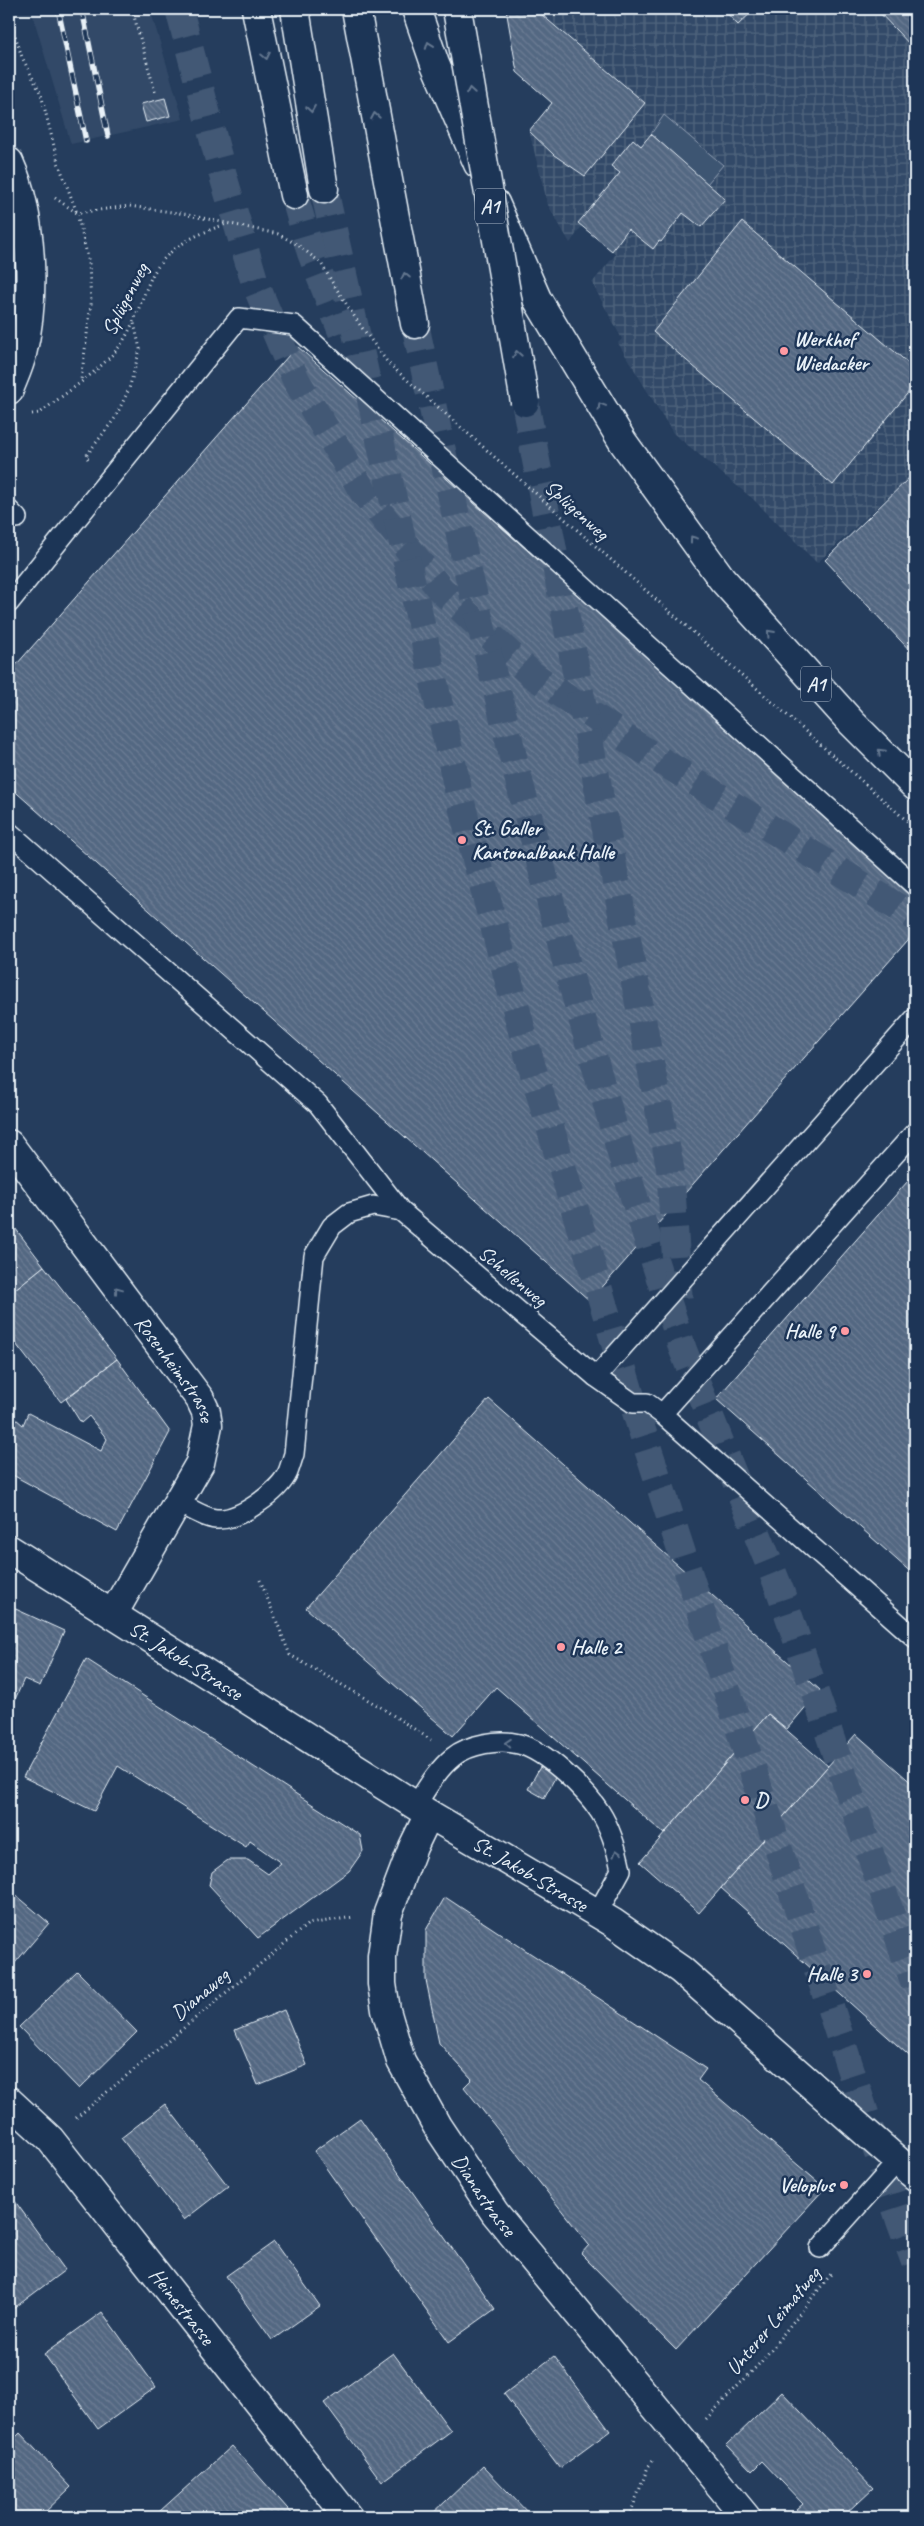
<svg xmlns="http://www.w3.org/2000/svg" width="924" height="2526" font-family="Caveat,sans-serif">
  <style>
    .built { fill: #334a68 }
    .industrial { fill: url(#industrial-grid) }
    .garden { fill: #3e5472; stroke: #93a2b5 }
    .building { fill: url(#building-back-hatch); stroke: #e8f1f8 }
    .lines { fill: none; stroke-linecap: round; stroke-linejoin: round }
    .highway-tunnel { stroke: #425874; stroke-width: 28; stroke-dasharray: 28 14; stroke-linecap: butt }
    .lane-casing { stroke: #e8f1f8; stroke-width: 22 }
    .street-casing { stroke: #e8f1f8; stroke-width: 31 }
    .secondary-casing { stroke: #e8f1f8; stroke-width: 31 }
    .highway-casing { stroke: #e8f1f8; stroke-width: 31 }
    .path { stroke: #e8f1f8; stroke-width: 3; stroke-dasharray: 1 4; stroke-linecap: butt }
    .lane { stroke: #1d3557; stroke-width: 19 }
    .street { stroke: #1d3557; stroke-width: 28 }
    .secondary { stroke: #1d3557; stroke-width: 28 }
    .highway { stroke: #1d3557; stroke-width: 28 }
    .rail-casing { stroke: #e8f1f8; stroke-width: 5.5 }
    .rail { stroke: #1d3557; stroke-width: 4; stroke-dasharray: 11; stroke-linecap: butt }
    .highway-bridge-casing { stroke: #e8f1f8; stroke-width: 31; stroke-linecap: butt }
    .path-bridge { stroke: #e8f1f8; stroke-width: 3; stroke-dasharray: 1 4; stroke-linecap: butt }
    .highway-bridge { stroke: #1d3557; stroke-width: 28 }
    .oneway { stroke: #64778f }
    .poi-dot { fill: #ff9aa2; stroke: #1d3557; stroke-width: 2 }
    .labels { text-anchor: middle; stroke-width: 5; stroke-linejoin: round; paint-order: stroke }
    .shield { fill: #1d3557; stroke: #abb9c8; stroke-width: 1 }
    .shield-label { font-size: 20px; font-weight: bold; fill: #e8f1f8 }
    .street-label { font-size: 21px; fill: #e8f1f8; stroke: #1d3557 }
    .poi-label { font-size: 21px; font-weight: bold; fill: #e8f1f8; stroke: #1d3557; text-anchor: start }
  </style>
  <defs>
    <pattern id="industrial-grid" width="8" height="8" patternUnits="userSpaceOnUse" patternTransform="scale(1.25)"><rect width="8" height="8" fill="#334a68"/><path d="M0 4h8M4 0v8" fill="none" stroke="#51657e"/></pattern>
    <pattern id="building-back-hatch" width="6" height="6" patternUnits="userSpaceOnUse" patternTransform="scale(1.25)"><rect width="6" height="6" fill="#536782"/><path d="M-1 5l2 2M0 0l6 6M5-1l2 2" fill="none" stroke="#6c7d94"/></pattern>
  </defs>
  <rect width="100%" height="100%" fill="#253d5d"/>
  <filter id="ink" filterUnits="userSpaceOnUse"><feTurbulence type="fractalNoise" baseFrequency=".02" numOctaves="2"/><feDisplacementMap in="SourceGraphic" scale="10" xChannelSelector="R" yChannelSelector="G"/><feConvolveMatrix kernelMatrix="1 2 1 2 8 2 1 2 1" color-interpolation-filters="sRGB"/></filter>
  <g filter="url(#ink)">
    <!-- built -->
    <polygon class="built" points="31,9 150,9 183,119 71,144"/>
    <!-- industrial -->
    <polygon class="industrial" points="535,9 723,9 738,25 755,9 876,9 915,50 915,456 908,464 914,473 817,563 753,499 673,433 618,343 622,339 592,283 616,254 612,251 628,229 662,242 683,213 701,227 707,184 723,165 664,116 641,146 633,139 611,166 620,173 578,222 582,226 570,243 548,205 529,131 554,155 585,176 645,103"/>
    <!-- garden -->
    <polygon class="garden" points="664,115 723,165 707,184 651,134"/>
    <!-- building -->
    <g class="building">
      <polygon points="506,9 535,9 645,103 585,176 554,155 529,131 552,103 517,72"/>
      <polygon points="723,9 755,9 738,25"/>
      <polygon points="876,9 915,9 915,50"/>
      <polygon points="165,98 170,116 146,122 141,104"/>
      <polygon points="651,134 725,199 701,227 683,213 661,242 659,241 653,249 628,229 612,251 578,223 620,173 611,166 633,139 641,146"/>
      <polygon points="742,222 915,369 915,384 833,485 653,332"/>
      <polygon points="297,346 915,894 915,932 590,1301 9,786 9,673"/>
      <polygon points="915,456 915,656 825,560 914,473 908,464"/>
      <polygon points="915,1173 915,1576 716,1399"/>
      <polygon points="9,1220 44,1266 9,1294"/>
      <polygon points="44,1266 117,1359 61,1402 9,1335 9,1294"/>
      <polygon points="117,1359 170,1432 117,1532 9,1473 9,1413 23,1425 28,1413 101,1451 107,1439 89,1416 81,1423 66,1399"/>
      <polygon points="489,1399 820,1690 787,1729 768,1714 664,1834 496,1687 453,1736 306,1608"/>
      <polygon points="9,1606 64,1631 40,1686 24,1679 9,1713"/>
      <polygon points="86,1659 360,1835 363,1851 349,1871 258,1938 209,1885 212,1872 228,1860 248,1860 268,1874 281,1863 250,1841 246,1847 118,1766 94,1811 23,1777"/>
      <polygon points="768,1714 828,1766 699,1913 640,1862"/>
      <polygon points="856,1734 915,1786 915,2061 721,1888"/>
      <polygon points="540,1767 556,1776 544,1798 528,1789"/>
      <polygon points="9,1889 49,1923 9,1970"/>
      <polygon points="445,1897 706,2069 698,2080 825,2188 676,2350 581,2254 589,2245 464,2087 472,2079 439,2043 426,1980 426,1930"/>
      <polygon points="77,1971 137,2032 79,2089 19,2027"/>
      <polygon points="284,2010 307,2065 258,2085 235,2030"/>
      <polygon points="165,2104 228,2186 184,2220 121,2138"/>
      <polygon points="360,2118 495,2309 449,2342 314,2151"/>
      <polygon points="9,2193 65,2270 9,2312"/>
      <polygon points="274,2242 320,2306 272,2340 226,2276"/>
      <polygon points="102,2312 156,2387 98,2429 44,2354"/>
      <polygon points="393,2353 451,2431 382,2482 324,2403"/>
      <polygon points="554,2356 610,2431 560,2468 504,2394"/>
      <polygon points="782,2392 873,2488 842,2517 805,2517 797,2509 803,2504 762,2461 752,2471 727,2445"/>
      <polygon points="20,2433 71,2487 40,2517 12,2517 9,2513 9,2444"/>
      <polygon points="232,2446 295,2517 158,2517 160,2511"/>
      <polygon points="483,2466 532,2517 429,2517"/>
    </g>
    <g class="lines">
      <!-- highway-tunnel -->
      <g class="highway-tunnel">
        <polyline points="179,9 224,179 255,283 296,380 364,493 441,590 531,674 642,749 915,918"/>
        <polyline points="324,189 460,799 529,1057 633,1403 900,2221 915,2262"/>
        <polyline points="294,195 311,253 342,332"/>
        <polyline points="415,324 467,568 518,777 570,977 630,1184 683,1350 781,1593 915,1985"/>
        <polyline points="525,402 670,1167 679,1303"/>
      </g>
      <defs>
        <g id="lane">
          <polyline points="9,510 17,518"/>
          <polyline points="9,603 239,318 294,325 915,886"/>
          <polyline points="9,832 318,1104 401,1211"/>
          <polyline points="596,1377 915,1018"/>
          <polyline points="662,1414 915,1132"/>
          <path d="M177,1502C188,1507 204,1518 216,1519C239,1521 279,1492 288,1472C290,1467 292,1460 294,1454L314,1256L332,1226L349,1213L373,1206L401,1211L596,1377L633,1403H647L662,1414L915,1638"/>
          <path d="M416,1805C427,1788 437,1770 453,1757C469,1744 499,1739 519,1744C546,1751 585,1789 600,1812C611,1829 617,1850 621,1870L598,1912"/>
          <polyline points="820,2248 898,2161"/>
        </g>
        <g id="street">
          <path id="s1" d="M9,1144L200,1399L206,1412L208,1425L200,1463L113,1614"/>
          <path id="s2" d="M429,1814L413,1847L388,1913L382,1956V1984L386,2010L401,2061L437,2126L495,2213L746,2517"/>
          <path id="s3" d="M9,2101L50,2139L348,2517"/>
        </g>
        <g id="secondary">
          <path d="M9,162C33,215 36,298 22,354C19,367 13,379 9,390"/>
          <path id="s4" d="M9,1549L429,1814L612,1922L681,1970L915,2176"/>
        </g>
        <g id="highway">
          <polyline points="256,9 294,195"/>
          <polyline points="295,9 324,189"/>
          <polyline points="356,9 415,324"/>
          <polyline points="416,9 435,64 478,164"/>
          <polyline points="495,203 537,299 623,442 722,579 852,723 915,786"/>
        </g>
      </defs>
      <!-- lane casing -->
      <use href="#lane" class="lane-casing"/>
      <!-- street casing -->
      <use href="#street" class="street-casing"/>
      <!-- secondary casing -->
      <use href="#secondary" class="secondary-casing"/>
      <!-- highway casing -->
      <use href="#highway" class="highway-casing"/>
      <!-- path -->
      <g class="path">
        <polyline points="132,9 156,95"/>
        <polyline points="9,17 22,57 41,94 58,162 77,213 89,263 91,304 81,380"/>
        <polyline points="55,198 77,213 129,206 179,213 278,234 298,245 321,263 332,282"/>
        <path d="M32,414L40,413C66,392 98,373 119,347C133,328 139,306 148,285C162,249 192,236 226,224"/>
        <polyline points="88,459 86,456 115,418 129,389 140,349 134,323"/>
        <polyline points="260,1580 290,1655 382,1708 431,1740"/>
        <polyline points="76,2118 308,1924 354,1917"/>
        <polyline points="706,2419 761,2362 831,2274"/>
        <polyline points="629,2517 648,2467 655,2458"/>
      </g>
      <!-- lane -->
      <use href="#lane" class="lane"/>
      <!-- street -->
      <use href="#street" class="street"/>
      <!-- secondary -->
      <use href="#secondary" class="secondary"/>
      <!-- highway -->
      <use href="#highway" class="highway"/>
      <defs>
        <g id="rail">
          <polyline points="58,9 86,141"/>
          <polyline points="82,9 108,136"/>
        </g>
      </defs>
      <!-- rail casing -->
      <use href="#rail" class="rail-casing"/>
      <!-- rail -->
      <use href="#rail" class="rail"/>
      <defs>
        <polyline id="highway-bridge" points="457,9 525,402"/>
      </defs>
      <!-- highway-bridge casing -->
      <use href="#highway-bridge" class="highway-bridge-casing"/>
      <!-- path-bridge -->
      <polyline class="path-bridge" points="332,282 360,325 388,363 915,828"/>
      <!-- highway-bridge -->
      <use href="#highway-bridge" class="highway-bridge"/>
    </g>
    <!-- one-way arrows -->
    <defs><path id="oneway-chevron" d="M-2-3.5L2.5 0L-2 3.5" fill="none" stroke-width="1.6" stroke-linecap="round" stroke-linejoin="round" transform="scale(1.25)"/></defs>
    <g class="oneway">
      <use href="#oneway-chevron" transform="translate(429 45) rotate(-110)"/>
      <use href="#oneway-chevron" transform="translate(266 56) rotate(78)"/>
      <use href="#oneway-chevron" transform="translate(470 91) rotate(-99)"/>
      <use href="#oneway-chevron" transform="translate(311 109) rotate(81)"/>
      <use href="#oneway-chevron" transform="translate(375 116) rotate(-100)"/>
      <use href="#oneway-chevron" transform="translate(405 276) rotate(-102)"/>
      <use href="#oneway-chevron" transform="translate(517 354) rotate(-100)"/>
      <use href="#oneway-chevron" transform="translate(601 406) rotate(-121)"/>
      <use href="#oneway-chevron" transform="translate(693 539) rotate(-126)"/>
      <use href="#oneway-chevron" transform="translate(770 633) rotate(-132)"/>
      <use href="#oneway-chevron" transform="translate(881 752) rotate(-135)"/>
      <use href="#oneway-chevron" transform="translate(118 1290) rotate(-127)"/>
      <use href="#oneway-chevron" transform="translate(508 1743) rotate(-176)"/>
      <use href="#oneway-chevron" transform="translate(617 1853) rotate(-106)"/>
    </g>
  </g>
  <!-- markers -->
  <g class="poi-dot">
    <circle cx="784" cy="351" r="5"/>
    <circle cx="462" cy="840" r="5"/>
    <circle cx="845" cy="1331" r="5"/>
    <circle cx="561" cy="1647" r="5"/>
    <circle cx="745" cy="1800" r="5"/>
    <circle cx="867" cy="1974" r="5"/>
    <circle cx="844" cy="2185" r="5"/>
  </g>
  <g class="labels">
    <!-- shield labels -->
    <g class="shield">
      <rect x="475" y="188.5" width="30" height="35" rx="4"/>
      <rect x="801" y="666.5" width="30" height="35" rx="4"/>
    </g>
    <g class="shield-label">
      <text x="490" y="213">A1</text>
      <text x="816" y="691">A1</text>
    </g>
    <!-- street labels -->
    <g class="street-label">
      <text transform="translate(125 299) rotate(-63)" y="7">Splügenweg</text>
      <text transform="translate(577 510) rotate(42)" y="7">Splügenweg</text>
      <text transform="translate(513 1276) rotate(40)" y="7">Schellenweg</text>
      <text dy="7" stroke="none"><textPath href="#s1" startOffset="280">Rosenheimstrasse</textPath></text>
      <text dy="7" stroke="none"><textPath href="#s4" startOffset="209">St. Jakob-Strasse</textPath></text>
      <text dy="7" stroke="none"><textPath href="#s4" startOffset="614">St. Jakob-Strasse</textPath></text>
      <text transform="translate(200 1994) rotate(-40)" y="7">Dianaweg</text>
      <text dy="7" stroke="none"><textPath href="#s2" startOffset="416">Dianastrasse</textPath></text>
      <text dy="7" stroke="none"><textPath href="#s3" startOffset="269">Heinestrasse</textPath></text>
      <text transform="translate(773 2321) rotate(-50)" y="7">Unterer Leimatweg</text>
    </g>
    <!-- poi labels -->
    <g class="poi-label">
      <text x="794" y="346">Werkhof<tspan x="794" dy="24">Wiedacker</tspan></text>
      <text x="472" y="835">St. Galler<tspan x="472" dy="24">Kantonalbank Halle</tspan></text>
      <text x="835" y="1338" text-anchor="end">Halle 9</text>
      <text x="571" y="1654">Halle 2</text>
      <text x="755" y="1807">D</text>
      <text x="857" y="1981" text-anchor="end">Halle 3</text>
      <text x="834" y="2192" text-anchor="end">Veloplus</text>
    </g>
  </g>
  <!-- margin -->
  <rect width="924" height="2526" fill="none" stroke="#1d3557" stroke-width="30"/>
  <rect x="15" y="15" width="894" height="2496" fill="none" stroke="#e8f1f8" stroke-width="2" filter="url(#ink)"/>
</svg>
